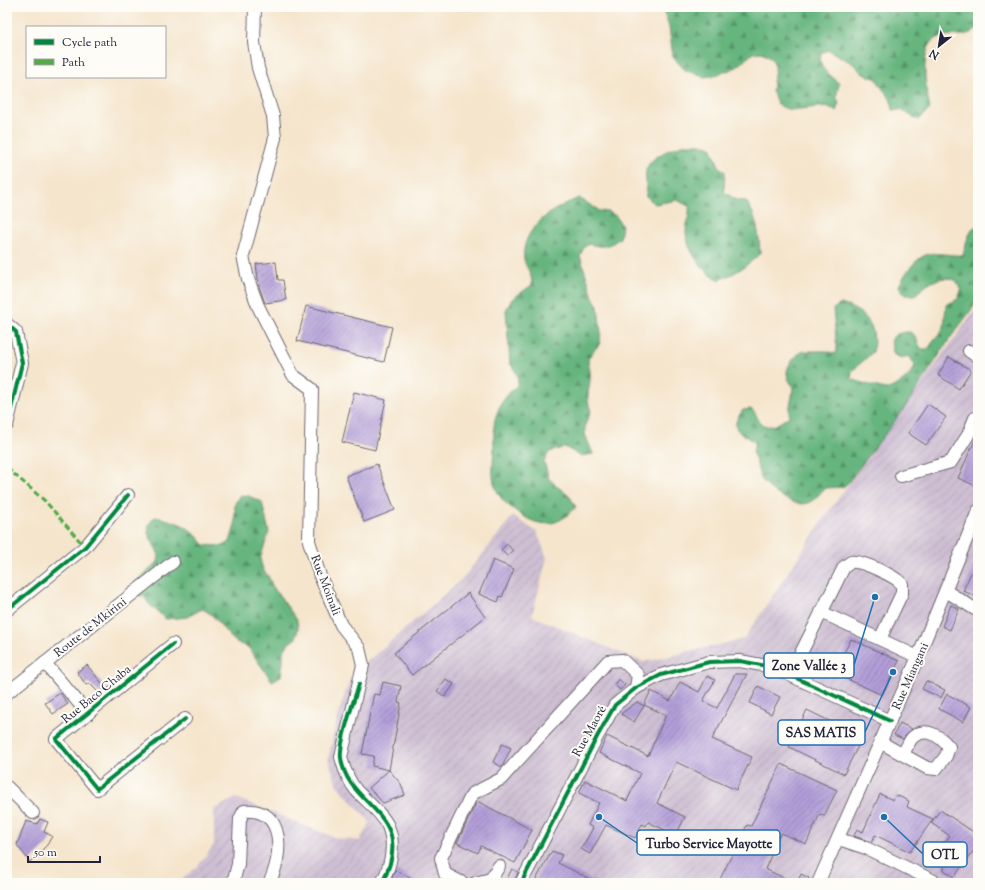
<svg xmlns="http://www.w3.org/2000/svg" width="985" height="890" font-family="'Sorts Mill Goudy',serif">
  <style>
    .industrial { fill: url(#industrial-furrows) }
    .forest { fill: url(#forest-firs); stroke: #446c5c }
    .building { fill: url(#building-hatch) }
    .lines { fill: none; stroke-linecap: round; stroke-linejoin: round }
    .minor-casing { stroke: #6c666e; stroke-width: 14 }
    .minor { stroke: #fff; stroke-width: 12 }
    .quiet { stroke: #53aa46; stroke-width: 3; stroke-dasharray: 6 3; stroke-linecap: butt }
    .cycleway-casing { stroke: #fdfcf7; stroke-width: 6 }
    .cycleway { stroke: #00873e; stroke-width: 4 }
    .labels { text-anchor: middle; stroke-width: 4; stroke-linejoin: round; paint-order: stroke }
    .street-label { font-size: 12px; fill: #22223b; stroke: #fdfcf7 }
    .leader { fill: none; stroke: #1f6fb2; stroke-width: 1.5 }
    .callout-dot { fill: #1f6fb2; stroke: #fdfcf7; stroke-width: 1.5 }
    .callout { fill: #fdfcf7; stroke: #1f6fb2; stroke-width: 1.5 }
    .callout-label { font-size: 13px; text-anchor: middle; font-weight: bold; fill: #22223b }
  </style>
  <defs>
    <pattern id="industrial-furrows" width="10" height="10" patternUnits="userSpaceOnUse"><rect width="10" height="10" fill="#cdbed2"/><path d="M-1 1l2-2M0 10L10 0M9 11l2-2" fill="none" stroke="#b0a3b5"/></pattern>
    <pattern id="forest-firs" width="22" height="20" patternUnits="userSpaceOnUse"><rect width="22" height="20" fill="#66b57e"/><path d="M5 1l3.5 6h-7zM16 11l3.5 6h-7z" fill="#549368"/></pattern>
    <pattern id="building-hatch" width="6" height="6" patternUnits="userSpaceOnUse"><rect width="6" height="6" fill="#b29ed8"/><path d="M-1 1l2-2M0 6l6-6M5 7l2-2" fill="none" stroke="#9080b0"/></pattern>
  </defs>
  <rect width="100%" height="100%" fill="#fdfcf7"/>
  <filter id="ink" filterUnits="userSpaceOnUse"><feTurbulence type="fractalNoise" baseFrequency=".025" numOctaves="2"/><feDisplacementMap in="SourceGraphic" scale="8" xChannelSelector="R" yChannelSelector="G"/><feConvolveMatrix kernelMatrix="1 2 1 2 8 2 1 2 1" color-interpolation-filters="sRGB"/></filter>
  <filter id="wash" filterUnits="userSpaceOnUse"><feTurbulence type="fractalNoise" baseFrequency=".012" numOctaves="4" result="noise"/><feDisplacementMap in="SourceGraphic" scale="16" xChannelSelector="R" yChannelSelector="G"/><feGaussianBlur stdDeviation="0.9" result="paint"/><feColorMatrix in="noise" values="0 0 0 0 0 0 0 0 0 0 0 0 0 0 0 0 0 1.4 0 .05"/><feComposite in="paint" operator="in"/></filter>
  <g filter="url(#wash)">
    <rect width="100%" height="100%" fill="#f5e5cc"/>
    <!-- industrial -->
    <polygon class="industrial" points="978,306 978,883 178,883 198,866 214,845 214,809 236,798 336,838 360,841 370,822 337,785 328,759 339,712 351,676 464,577 513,516 537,532 547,558 532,616 643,662 744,639 822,521"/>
    <!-- forest -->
    <g class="forest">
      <path d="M662,7H978V28C963,40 956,32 940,37C916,44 927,93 930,109L919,120L901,110H893C891,92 883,94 877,79L863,74L852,63L828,50L821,53C818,72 829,71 839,84L836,97L839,102L836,111L827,106L790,110L778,105L772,91L775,66L772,58L762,52L753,53L737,67L714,76L703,77L685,70L673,57L669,27Z"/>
      <path d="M686,144H701L711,147L719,166L725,172L724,192L736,200L746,201C757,216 759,235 760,253C751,264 731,276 718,280C703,272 686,249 686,231C687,222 690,215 689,206L677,200L655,204L646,196C647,188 645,179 646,171C648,157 674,147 686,144Z"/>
      <path d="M579,198L600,211L609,212L616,216L622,226L620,238C608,247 603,248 589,244L584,247L580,256L593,297L598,306L601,333L599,345C580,364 592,361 590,379C589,394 585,396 591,411L585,425V434L593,454L580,456L565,447L549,452L544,462L549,479L570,497L576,507C556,529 538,528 516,511C511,507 503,502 500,496C490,482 493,466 494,449C494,433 492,423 499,408C503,399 511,391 518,384L517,374L510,363L506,310L512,299L532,285C532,272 526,269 524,259C520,228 555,207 579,198Z"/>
      <path d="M978,226V301L951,337L905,407L848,483L843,487L825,488C820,493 814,501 808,503C795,508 770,491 762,480C757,472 758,462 753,454L755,442C741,433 727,430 743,410L751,409C756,413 757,418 760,422C769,432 781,422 789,416C789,407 792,399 793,390C793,385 790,383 788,378C784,367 794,358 802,351H826L836,354L837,349L833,309L841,304C867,312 877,325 873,352L852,371L851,379C854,380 885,390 887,389C898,387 913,375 915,365L909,356L901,358L894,355C888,339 892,332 910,332L915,336L921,349H928L944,327L946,305L958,299L961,291L957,281C940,273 927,284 915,295H905L899,286C904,275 915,258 928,254C936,252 953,256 963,255L968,237L973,228Z"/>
      <path d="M241,496H249L262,502L269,532L260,559L263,570L268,576L273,587L297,620L298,628L296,638L288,644L283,653V662L281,676L272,681L248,647C224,641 222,617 202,609L187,617L166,619L149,604L144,596H139L132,588L133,584L158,562L159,555L148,533L149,524L155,517C177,521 191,526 204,545L221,546L230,542L235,525V503Z"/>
    </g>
    <g id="blocks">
      <!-- building -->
      <g class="building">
        <polygon points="276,262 278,280 283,280 286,300 265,303 259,286 256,264"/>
        <polygon points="306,306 392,327 384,362 297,341"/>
        <polygon points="949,357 971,370 959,389 938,375"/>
        <polygon points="354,392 386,400 375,450 342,442"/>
        <polygon points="928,404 946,417 926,445 908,433"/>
        <polygon points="978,433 978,481 976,486 958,478"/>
        <polygon points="377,464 395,510 364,522 346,476"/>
        <polygon points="507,544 513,551 507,556 501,550"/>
        <polygon points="978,557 978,597 963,591"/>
        <polygon points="493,560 514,569 502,597 500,596 498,602 479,594"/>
        <polygon points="468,593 485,617 412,675 394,653"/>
        <polygon points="951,605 959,609 950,630 942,626"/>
        <polygon points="851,639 899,661 882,695 834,673"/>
        <polygon points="87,665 105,687 99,693 89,683 86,685 77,672"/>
        <polygon points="735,674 747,674 712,739 752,757 736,790 676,762 657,803 685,817 676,835 648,822 646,826 642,824 635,838 606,825 590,854 581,849 593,828 588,825 599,803 579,793 585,780 627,801 640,773 599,753 607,736 648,756 666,715 644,705 651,691 670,701 680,682 699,692 707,676 715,680 703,701 717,708"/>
        <polygon points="446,679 454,684 445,697 437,691"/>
        <polygon points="619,679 625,685 620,690 614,684"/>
        <polygon points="926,681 945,690 941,698 922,689"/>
        <polygon points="383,682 401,686 398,702 401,703 389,770 372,766 374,756 362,754 373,698 374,694 380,695"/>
        <polygon points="758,686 780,697 771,714 750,703"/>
        <polygon points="60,693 68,704 53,714 45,703"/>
        <polygon points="947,694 971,707 963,722 939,709"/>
        <polygon points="637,702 644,706 634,722 621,714"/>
        <polygon points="807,710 854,733 851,738 860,742 844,774 789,747"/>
        <polygon points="900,723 912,729 903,739 894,735"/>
        <polygon points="502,744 511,748 502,767 493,762"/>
        <polygon points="781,764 837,790 824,816 820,814 806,844 781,833 765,869 795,883 718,883 747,825 751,826"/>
        <polygon points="389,770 401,784 405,795 383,803 369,788"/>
        <polygon points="880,794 893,800 896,795 909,801 907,807 933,819 910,852 875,835 872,842 854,836 857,829 863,832"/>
        <polygon points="477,801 532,830 515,863 481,846 478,853 457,843"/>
        <polygon points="940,810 978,835 978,845 954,877 944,870 944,865 934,859 950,836 931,823"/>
        <polygon points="40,819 48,822 44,832 52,836 47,845 30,862 17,845 26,821 37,824"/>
        <polygon points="552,851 562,855 558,863 598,883 534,883"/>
        <polygon points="512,869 518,872 514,883 505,883"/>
        <polygon points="395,870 421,883 390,883"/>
        <polygon points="801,874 809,878 807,883 797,883"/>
      </g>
    </g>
  </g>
  <g filter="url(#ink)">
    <use href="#blocks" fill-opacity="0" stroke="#6c666e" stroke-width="1"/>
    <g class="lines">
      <defs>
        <g id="minor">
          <path d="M255,7L254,42L258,68L273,116L275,138L243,256L248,279L258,306L293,375L312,389L309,541L320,576L341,625L359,648L363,665L341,757C344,769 348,780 356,790C366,801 380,811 387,824C396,843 391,865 382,883"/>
          <polyline points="7,324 16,332 22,363 7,425"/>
          <polyline points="969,351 978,357"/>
          <polyline points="901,476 951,462 968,435 975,418 978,419"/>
          <polyline points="946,591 978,611"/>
          <polyline points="7,610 85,547 128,495"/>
          <polyline points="821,612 918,657"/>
          <polyline points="173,644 56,739 97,789 185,719"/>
          <polyline points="45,663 88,714"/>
          <path d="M790,675L844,567L851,562C861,560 895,576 902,584V593L880,639"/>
          <polyline points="7,693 173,562"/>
          <path d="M880,742L927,768L936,769L946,756L949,747C941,737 926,726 913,737C909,741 906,749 903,754"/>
          <polyline points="7,787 33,813"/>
          <polyline points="839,839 866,848 938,883"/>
          <path d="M233,883L238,864L240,819L244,811C286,807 283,857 269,883"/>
          <polyline points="463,883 445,874 441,858 472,794 501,779 608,661 622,660 638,675 636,688"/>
          <polyline points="475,883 491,879 499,866"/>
          <polyline points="521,883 598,735 615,705 636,688 661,675 709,662 740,661 772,667 890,721"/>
          <polyline points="818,883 918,657 978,511"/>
        </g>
      </defs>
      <!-- minor casing -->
      <use href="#minor" class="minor-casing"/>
      <!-- minor -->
      <use href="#minor" class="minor"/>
      <!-- quiet -->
      <polyline class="quiet" points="7,468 45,501 85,547"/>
      <defs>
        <g id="cycleway">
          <polyline points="7,324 16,332 22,363 7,425"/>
          <polyline points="7,610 85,547 128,495"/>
          <polyline points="173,644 56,739 97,789 185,719"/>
          <path d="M359,684C354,701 339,741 341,758C347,808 419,812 382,883"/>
          <polyline points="521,883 598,735 615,705 636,688 661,675 709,662 740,661 772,667 890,721"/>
        </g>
      </defs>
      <!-- cycleway casing -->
      <use href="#cycleway" class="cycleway-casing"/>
      <!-- cycleway -->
      <use href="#cycleway" class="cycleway"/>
    </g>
  </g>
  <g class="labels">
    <!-- street labels -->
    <g class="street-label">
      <text transform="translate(326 585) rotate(69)" y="4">Rue Moinali</text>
      <text transform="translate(90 627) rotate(-38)" y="4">Route de Mkirini</text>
      <text transform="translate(910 676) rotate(-66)" y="4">Rue Miangani</text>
      <text transform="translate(96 694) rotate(-39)" y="4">Rue Baco Chaba</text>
      <text transform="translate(589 731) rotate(-61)" y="4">Rue Maoré</text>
    </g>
  </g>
  <!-- callouts -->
  <path class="leader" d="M875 597L854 665M893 672L865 732M599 817L637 843M884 817L923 854"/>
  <g class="callout-dot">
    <circle cx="875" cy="597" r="4"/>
    <circle cx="893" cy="672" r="4"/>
    <circle cx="599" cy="817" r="4"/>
    <circle cx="884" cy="817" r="4"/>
  </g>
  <g class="callout">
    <rect x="764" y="653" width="90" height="25" rx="4"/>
    <rect x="778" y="720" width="87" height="25" rx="4"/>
    <rect x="637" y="830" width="143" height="25" rx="4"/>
    <rect x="923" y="842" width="44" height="25" rx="4"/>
  </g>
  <g class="callout-label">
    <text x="809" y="670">Zone Vallée 3</text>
    <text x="821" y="737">SAS MATIS</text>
    <text x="709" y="848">Turbo Service Mayotte</text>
    <text x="945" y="859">OTL</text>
  </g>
  <!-- margin -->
  <rect width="985" height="890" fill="none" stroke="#fdfcf7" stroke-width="24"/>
  <!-- legend -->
  <rect x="26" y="26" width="140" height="52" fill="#fdfcf7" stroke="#a5a5ac"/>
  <rect x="34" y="39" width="20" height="6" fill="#00873e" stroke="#a5a5ac"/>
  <text x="62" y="46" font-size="12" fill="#22223b">Cycle path</text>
  <rect x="34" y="59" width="20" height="6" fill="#53aa46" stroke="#a5a5ac"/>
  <text x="62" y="66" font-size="12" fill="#22223b">Path</text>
  <!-- north arrow -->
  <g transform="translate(939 46) rotate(210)" stroke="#fdfcf7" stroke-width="3" paint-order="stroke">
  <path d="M0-3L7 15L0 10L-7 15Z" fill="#22223b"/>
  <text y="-6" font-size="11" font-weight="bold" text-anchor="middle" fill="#22223b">N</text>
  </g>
  <!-- scale -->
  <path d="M28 856v6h72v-6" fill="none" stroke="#22223b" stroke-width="2"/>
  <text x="34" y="856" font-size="12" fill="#22223b" stroke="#fdfcf7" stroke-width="3" paint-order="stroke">50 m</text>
</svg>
